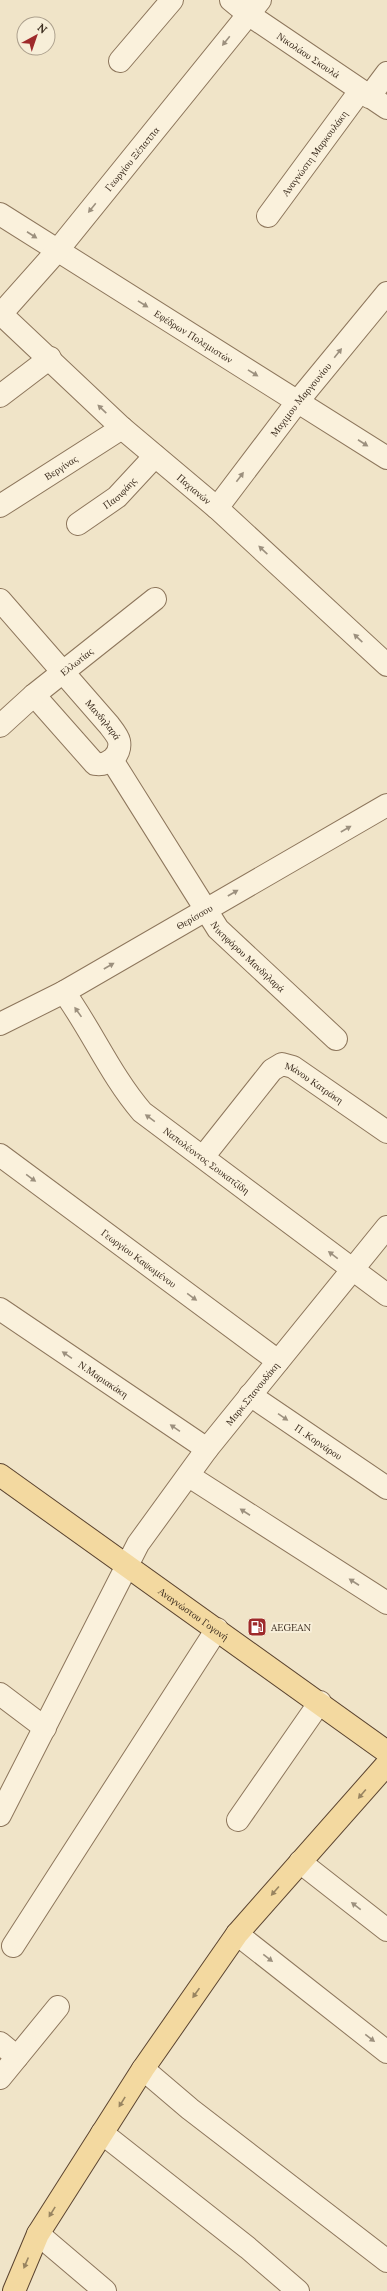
<svg xmlns="http://www.w3.org/2000/svg" width="387" height="2291" font-family="Lora,serif">
  <style>
    .lines { fill: none; stroke-linecap: round; stroke-linejoin: round }
    .minor-casing { stroke: #8d765c; stroke-width: 24 }
    .major-casing { stroke: #5b4430; stroke-width: 24 }
    .minor { stroke: #faf1dc; stroke-width: 22 }
    .major { stroke: #f3d9a0; stroke-width: 22 }
    .oneway { fill: #9c907e }
    .oneway2 { fill: #988460 }
    .labels { text-anchor: middle; stroke-width: 4; stroke-linejoin: round; paint-order: stroke }
    .street-label { font-size: 10px; fill: #3d2e20; stroke: #f7eed8 }
    .poi-label { font-size: 10px; fill: #3d2e20; stroke: #f7eed8; text-anchor: start }
  </style>
  <rect width="100%" height="100%" fill="#f0e4c8"/>
  <g class="lines">
    <defs>
      <g id="minor">
        <path id="s1" d="M231,0L248,14L387,108"/>
        <polyline points="120,61 172,0"/>
        <polyline points="369,97 387,73"/>
        <path id="s2" d="M0,214L387,458"/>
        <path id="s3" d="M268,216L360,91"/>
        <path id="s4" d="M0,313L122,428L217,508L387,665"/>
        <path id="s5" d="M1,314L57,251L260,0"/>
        <polyline points="0,396 50,358"/>
        <path id="s6" d="M0,506L122,428"/>
        <path id="s7" d="M217,508L298,401L387,293"/>
        <path id="s8" d="M78,524L117,497L155,456"/>
        <path id="s9" d="M0,600L109,725C112,729 118,736 119,741C122,756 107,766 95,764L34,695"/>
        <path id="s10" d="M0,726L34,695L155,599"/>
        <path id="s11" d="M112,760L218,929L336,1039"/>
        <path id="s12" d="M64,992C92,1031 111,1076 142,1112L387,1295"/>
        <path id="s13" d="M0,1024L64,992L387,805"/>
        <path id="s14" d="M0,1155L278,1361"/>
        <path id="s15" d="M203,1157L272,1070L282,1064L293,1067L387,1132"/>
        <path id="s16" d="M0,1309L207,1449"/>
        <path id="s17" d="M250,1395L387,1488"/>
        <polyline points="189,1476 387,1603"/>
        <polyline points="0,1694 45,1728"/>
        <path id="s18" d="M0,1815L138,1544L207,1449L387,1227"/>
        <polyline points="238,1820 320,1702"/>
        <polyline points="300,1862 387,1930"/>
        <polyline points="237,1934 387,2052"/>
        <polyline points="13,1946 217,1629"/>
        <polyline points="0,2043 17,2057"/>
        <polyline points="143,2069 190,2109 387,2261"/>
        <polyline points="0,2078 58,2007"/>
        <polyline points="102,2133 248,2248 298,2291"/>
        <polyline points="38,2234 105,2291"/>
      </g>
      <g id="major">
        <path id="s19" d="M0,1475L387,1752"/>
        <polyline points="14,2291 38,2234 143,2069 237,1934 387,1764"/>
      </g>
    </defs>
    <!-- minor casing -->
    <use href="#minor" class="minor-casing"/>
    <!-- major casing -->
    <use href="#major" class="major-casing"/>
    <!-- minor -->
    <use href="#minor" class="minor"/>
    <!-- major -->
    <use href="#major" class="major"/>
  </g>
  <!-- one-way arrows -->
  <defs><path id="oneway-solid" d="M-6-.8H1V-3.2L6.5 0L1 3.2V.8H-6Z"/></defs>
  <g class="oneway">
    <use href="#oneway-solid" transform="translate(226 41) rotate(129)"/>
    <use href="#oneway-solid" transform="translate(92 208) rotate(129)"/>
    <use href="#oneway-solid" transform="translate(32 235) rotate(33)"/>
    <use href="#oneway-solid" transform="translate(143 304) rotate(32)"/>
    <use href="#oneway-solid" transform="translate(338 353) rotate(-51)"/>
    <use href="#oneway-solid" transform="translate(253 373) rotate(32)"/>
    <use href="#oneway-solid" transform="translate(102 409) rotate(-136)"/>
    <use href="#oneway-solid" transform="translate(363 443) rotate(33)"/>
    <use href="#oneway-solid" transform="translate(240 477) rotate(-53)"/>
    <use href="#oneway-solid" transform="translate(263 550) rotate(-137)"/>
    <use href="#oneway-solid" transform="translate(358 638) rotate(-137)"/>
    <use href="#oneway-solid" transform="translate(346 829) rotate(-30)"/>
    <use href="#oneway-solid" transform="translate(233 893) rotate(-30)"/>
    <use href="#oneway-solid" transform="translate(109 966) rotate(-30)"/>
    <use href="#oneway-solid" transform="translate(78 1012) rotate(-125)"/>
    <use href="#oneway-solid" transform="translate(150 1118) rotate(-144)"/>
    <use href="#oneway-solid" transform="translate(31 1178) rotate(36)"/>
    <use href="#oneway-solid" transform="translate(333 1255) rotate(-143)"/>
    <use href="#oneway-solid" transform="translate(192 1297) rotate(36)"/>
    <use href="#oneway-solid" transform="translate(67 1355) rotate(-146)"/>
    <use href="#oneway-solid" transform="translate(283 1417) rotate(34)"/>
    <use href="#oneway-solid" transform="translate(175 1428) rotate(-146)"/>
    <use href="#oneway-solid" transform="translate(245 1512) rotate(-147)"/>
    <use href="#oneway-solid" transform="translate(354 1582) rotate(-147)"/>
    <use href="#oneway-solid" transform="translate(356 1906) rotate(-142)"/>
    <use href="#oneway-solid" transform="translate(268 1958) rotate(38)"/>
    <use href="#oneway-solid" transform="translate(370 2038) rotate(38)"/>
  </g>
  <g class="oneway2">
    <use href="#oneway-solid" transform="translate(362 1794) rotate(130)"/>
    <use href="#oneway-solid" transform="translate(275 1891) rotate(131)"/>
    <use href="#oneway-solid" transform="translate(196 1993) rotate(125)"/>
    <use href="#oneway-solid" transform="translate(122 2102) rotate(122)"/>
    <use href="#oneway-solid" transform="translate(52 2212) rotate(122)"/>
    <use href="#oneway-solid" transform="translate(26 2263) rotate(113)"/>
  </g>
  <!-- icons -->
  <defs>
    <symbol id="fuel-square" viewBox="-11 -11 22 22"><rect x="-9" y="-9" width="18" height="18" rx="4" fill="#9e2a2b" stroke="#f7eed8"/><path d="M-5.5-6h7V0h2V4h1.3V-2.5L3-4.5l.8-.8L6-3V5H2.5V1h-1V6h-7ZM-4.2-4.7v3.2H.2V-4.7Z" fill="#fff"/></symbol>
  </defs>
  <g fill-rule="evenodd">
    <use href="#fuel-square" x="246" y="1616" width="22" height="22"/>
  </g>
  <g class="labels">
    <!-- street labels -->
    <g class="street-label">
      <text dy="4" stroke="none"><textPath href="#s1" startOffset="95">Νικολάου Σκουλά</textPath></text>
      <text dy="4" stroke="none"><textPath href="#s3" startOffset="78">Αναγνώστη Μαρκουλάκη</textPath></text>
      <text dy="4" stroke="none"><textPath href="#s5" startOffset="203">Γεωργίου Ξέπαππα</textPath></text>
      <text dy="4" stroke="none"><textPath href="#s2" startOffset="229">Εφέδρων Πολεμιστών</textPath></text>
      <text dy="4" stroke="none"><textPath href="#s7" startOffset="137">Μαχιμου Mαργουνίου</textPath></text>
      <text dy="4" stroke="none"><textPath href="#s6" startOffset="72">Βεργίνας</textPath></text>
      <text dy="4" stroke="none"><textPath href="#s4" startOffset="262">Παχιανών</textPath></text>
      <text dy="4" stroke="none"><textPath href="#s8" startOffset="52">Πασιφάης</textPath></text>
      <text dy="4" stroke="none"><textPath href="#s10" startOffset="100">Ελλωτίας</textPath></text>
      <text dy="4" stroke="none"><textPath href="#s9" startOffset="158">Μανδηλαρά</textPath></text>
      <text dy="4" stroke="none"><textPath href="#s13" startOffset="222">Θερίσσου</textPath></text>
      <text dy="4" stroke="none"><textPath href="#s11" startOffset="240">Νικηφόρου Μανδηλαρά</textPath></text>
      <text dy="4" stroke="none"><textPath href="#s15" startOffset="160">Μάνου Κατράκη</textPath></text>
      <text dy="4" stroke="none"><textPath href="#s12" startOffset="224">Ναπολέοντος Σουκατζίδη</textPath></text>
      <text dy="4" stroke="none"><textPath href="#s14" startOffset="173">Γεωργίου Καψωμένου</textPath></text>
      <text dy="4" stroke="none"><textPath href="#s16" startOffset="125">Ν.Μαριακάκη</textPath></text>
      <text dy="4" stroke="none"><textPath href="#s18" startOffset="493">Μαρκ.Σπανουδάκη</textPath></text>
      <text dy="4" stroke="none"><textPath href="#s17" startOffset="83">Π .Κορνάρου</textPath></text>
      <text dy="4" stroke="none"><textPath href="#s19" startOffset="238">Αναγνώστου Γογονή</textPath></text>
    </g>
    <!-- poi labels -->
    <g class="poi-label">
      <text x="271" y="1631">AEGEAN</text>
    </g>
  </g>
  <!-- north arrow -->
  <g transform="translate(36 36) rotate(40)"><circle r="19" fill="#f7eed8" stroke="#ada18e"/>
  <path d="M0-3L7 15L0 10L-7 15Z" fill="#9e2a2b"/>
  <text y="-6" font-size="11" font-weight="bold" text-anchor="middle" fill="#3d2e20">N</text>
  </g>
</svg>
